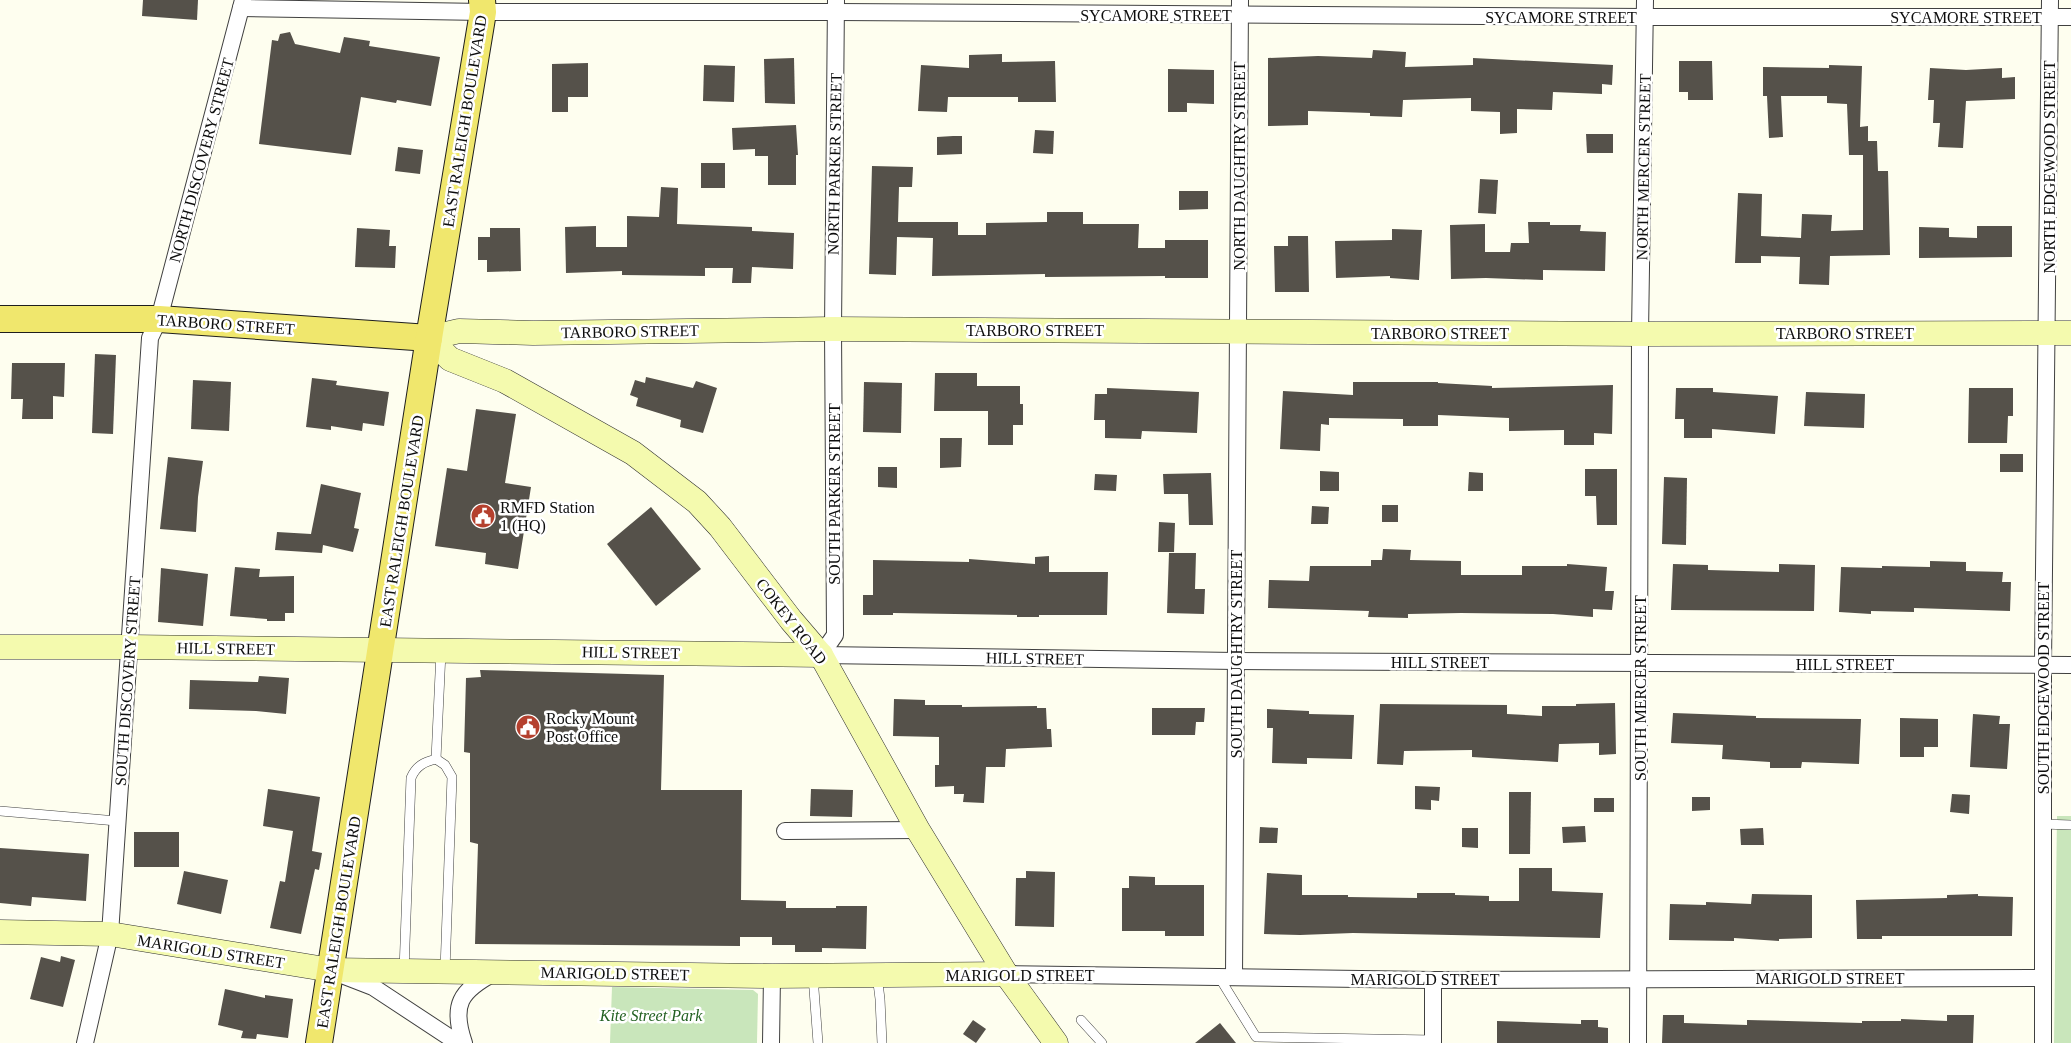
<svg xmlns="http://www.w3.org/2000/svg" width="2071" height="1043" font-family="'Times New Roman',serif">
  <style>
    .green { fill: #c9e6bb }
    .building { fill: #55514a }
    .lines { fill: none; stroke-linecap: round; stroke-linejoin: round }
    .lane-casing { stroke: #404040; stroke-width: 10 }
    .street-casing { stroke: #404040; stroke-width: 18 }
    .secondary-casing { stroke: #2f2f2f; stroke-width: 25 }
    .primary-casing { stroke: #1e1e1e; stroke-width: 28 }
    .lane { stroke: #fff; stroke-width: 9 }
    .street { stroke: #fff; stroke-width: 16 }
    .secondary { stroke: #f4faae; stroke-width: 24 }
    .primary { stroke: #f0e76d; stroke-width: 26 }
    .labels { text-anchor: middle; stroke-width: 5; stroke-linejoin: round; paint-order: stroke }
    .street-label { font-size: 16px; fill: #0d0d0d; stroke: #fff }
    .poi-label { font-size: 16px; fill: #0d0d0d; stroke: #fff; text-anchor: start }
    .park-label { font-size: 16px; font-style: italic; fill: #236122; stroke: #fff }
  </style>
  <rect width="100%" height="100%" fill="#fefeef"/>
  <!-- green -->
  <g class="green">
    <polygon points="2057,816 2071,816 2071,1043 2054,1043"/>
    <polygon points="612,987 753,990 758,994 757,1043 610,1043"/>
  </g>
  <!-- building -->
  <g class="building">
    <polygon points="143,0 198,0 197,20 142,16"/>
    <polygon points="290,32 295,44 340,53 344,37 370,41 369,46 440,57 431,106 397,100 396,103 361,97 351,155 259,144 272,40 278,41 280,34"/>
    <polygon points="1373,50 1406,52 1405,67 1473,65 1473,58 1613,65 1612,85 1602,84 1602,94 1553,92 1552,110 1517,109 1517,133 1500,134 1500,112 1471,111 1471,98 1403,100 1402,117 1370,116 1370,113 1308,111 1308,125 1268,126 1268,58 1318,56 1372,58"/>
    <polygon points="1002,54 1002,62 1055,61 1056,102 1018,102 1018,97 948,97 947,112 918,111 921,65 969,68 969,55"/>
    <polygon points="794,58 795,104 765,103 764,59"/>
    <polygon points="1679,61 1712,61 1713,100 1688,100 1688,92 1679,92"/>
    <polygon points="588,63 588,97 568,97 568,112 552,112 552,64"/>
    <polygon points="704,65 735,66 734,102 703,101"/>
    <polygon points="1829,65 1862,66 1860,127 1868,126 1868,141 1877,141 1878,171 1888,171 1890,255 1830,256 1829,285 1799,284 1800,257 1761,256 1761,263 1735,263 1738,193 1762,194 1761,236 1801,238 1802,214 1832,215 1831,231 1863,230 1863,155 1849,155 1847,104 1827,103 1827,96 1781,96 1783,137 1769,138 1767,96 1763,96 1763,67 1829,68"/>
    <polygon points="1930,68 1966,70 2002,68 2002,78 2015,77 2015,99 1966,101 1963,148 1938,147 1940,123 1933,123 1934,100 1928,100"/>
    <polygon points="1168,69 1214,70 1214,104 1187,103 1187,112 1168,112"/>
    <polygon points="796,125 798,155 796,155 796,185 768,185 768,156 755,156 755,149 733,150 732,128"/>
    <polygon points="1035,130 1054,131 1053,154 1033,153"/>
    <polygon points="1586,134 1613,134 1613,153 1587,153"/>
    <polygon points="953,136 962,136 962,154 937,155 937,137"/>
    <polygon points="398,147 423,150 420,174 395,171"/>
    <rect x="701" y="163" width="24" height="25"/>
    <polygon points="872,166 913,167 912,187 899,187 898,222 958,222 958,235 986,235 986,223 1047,222 1047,212 1083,212 1083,224 1139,224 1138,248 1165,248 1165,240 1208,240 1208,278 1165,278 1165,276 1045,277 1045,274 932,276 933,238 897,237 896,275 869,274"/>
    <polygon points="1480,179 1498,180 1496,214 1478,213"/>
    <polygon points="661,187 678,188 677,224 752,227 752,231 794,233 793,269 752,267 751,283 732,283 733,268 705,268 705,276 622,275 622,271 566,273 565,227 596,226 596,247 627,247 627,216 659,217"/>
    <polygon points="1179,191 1208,191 1208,209 1179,210"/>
    <polygon points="1528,222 1550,222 1550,225 1581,225 1580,231 1606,232 1605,271 1543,270 1543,280 1486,278 1451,279 1450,225 1485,224 1485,252 1510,252 1511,243 1529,243"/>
    <polygon points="1977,226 2012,226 2012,257 1919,258 1919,227 1949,228 1949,237 1977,238"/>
    <polygon points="357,228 390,230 389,246 396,246 395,268 355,267"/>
    <polygon points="490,228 520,228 521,271 487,272 487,260 478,260 478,237 490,237"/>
    <polygon points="1392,229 1422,230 1419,280 1390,278 1390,276 1336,278 1335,241 1392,240"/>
    <polygon points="1288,236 1308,236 1309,292 1275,292 1274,246 1288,246"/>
    <polygon points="95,354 116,355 113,434 92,433"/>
    <polygon points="12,363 65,363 64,397 53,396 53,419 22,419 23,399 11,399"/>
    <polygon points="935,373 977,373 977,386 1020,386 1020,404 1023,404 1023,425 1013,425 1013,445 988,445 988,411 934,411"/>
    <polygon points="646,377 693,388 696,381 717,388 703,433 680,427 681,420 636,406 638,398 630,395 635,380 645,383"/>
    <polygon points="312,378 337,381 336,385 389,392 384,426 363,423 362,431 331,426 331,430 306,427"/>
    <polygon points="193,380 231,382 229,431 191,429"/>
    <polygon points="864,382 902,383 901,433 863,432"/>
    <polygon points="1353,382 1438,382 1438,383 1492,386 1492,388 1613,385 1612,434 1594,433 1594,445 1564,445 1564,430 1509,431 1509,418 1438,415 1438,426 1403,426 1403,419 1329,418 1329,425 1321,424 1320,451 1280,449 1283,391 1353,395"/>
    <polygon points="1107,388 1199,392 1197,433 1142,431 1141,439 1105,438 1105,420 1094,420 1095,394 1107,394"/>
    <polygon points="1676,388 1713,388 1713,392 1778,396 1775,434 1712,429 1712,438 1684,438 1684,419 1675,419"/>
    <polygon points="1969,388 2013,388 2013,416 2008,416 2007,443 1968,443"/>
    <polygon points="1806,392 1865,394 1864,428 1804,426"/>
    <polygon points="476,409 516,414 505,483 531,487 518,569 485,564 486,553 435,546 447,468 467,471"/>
    <polygon points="940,438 962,438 961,467 940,468"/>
    <rect x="2000" y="454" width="23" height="18"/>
    <polygon points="168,457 203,461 198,497 196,532 160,529"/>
    <polygon points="878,467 897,467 897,488 878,487"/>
    <polygon points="1585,469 1617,469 1617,525 1597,525 1596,496 1585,496"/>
    <polygon points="1320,471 1339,472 1339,491 1320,491"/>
    <polygon points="1469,472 1483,473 1483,491 1468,491"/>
    <polygon points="1211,473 1213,525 1189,525 1188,494 1164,494 1163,474"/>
    <polygon points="1095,474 1117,475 1116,491 1094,490"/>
    <polygon points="1664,477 1687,478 1686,545 1662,544"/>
    <polygon points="321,484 361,493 354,528 359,529 353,552 323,545 322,553 275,550 277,532 311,534"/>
    <rect x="1382" y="505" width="16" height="17"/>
    <polygon points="1312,506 1329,507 1328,524 1311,524"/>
    <polygon points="651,507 701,569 656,606 607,544"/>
    <polygon points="1159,522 1175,523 1174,552 1158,552"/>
    <polygon points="1383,549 1411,550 1410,560 1461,561 1461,575 1522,575 1522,566 1567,566 1567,564 1607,567 1605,591 1614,591 1612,610 1593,609 1593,617 1553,614 1461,613 1408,614 1408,618 1368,617 1369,611 1268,608 1269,580 1309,581 1310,566 1371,566 1371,560 1382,560"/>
    <polygon points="1169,553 1196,553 1195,589 1205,589 1204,614 1167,613"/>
    <polygon points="1049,556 1049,572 1108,572 1107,615 1039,615 1039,617 1017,617 1017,615 893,613 893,615 863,615 863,595 873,595 873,560 969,562 969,559 1035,564 1035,557"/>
    <polygon points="1930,561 1966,562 1966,571 2003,572 2002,582 2011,582 2010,611 1914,608 1914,612 1871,611 1871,614 1839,612 1841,567 1882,568 1882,566 1930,567"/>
    <polygon points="1673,564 1708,565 1708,570 1779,572 1779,564 1815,565 1814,611 1671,610"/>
    <polygon points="235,567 260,569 259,577 294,576 294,613 285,613 285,621 267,621 267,619 230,616"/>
    <polygon points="161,568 208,574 203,626 158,622"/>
    <polygon points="480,670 664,675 661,790 742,790 741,900 786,901 786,908 836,908 836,906 867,906 866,949 822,948 822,952 795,952 795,945 772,945 772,937 740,937 740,946 475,944 478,844 470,842 470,753 464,752 466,678 481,677"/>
    <polygon points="259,676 289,678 286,714 256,711 189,709 190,680 258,682"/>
    <polygon points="894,699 925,700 925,705 962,705 962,707 1037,706 1037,708 1046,708 1047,729 1051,729 1052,747 1006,749 1005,767 986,767 984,803 963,802 964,794 954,794 954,786 935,787 935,765 939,765 939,737 893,736"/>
    <polygon points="1615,703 1616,754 1599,755 1599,743 1559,744 1558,762 1472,757 1472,750 1404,751 1403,765 1377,764 1380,704 1507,705 1507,714 1542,716 1542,706 1576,706 1576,704"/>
    <polygon points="1152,708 1205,708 1204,722 1196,722 1195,735 1152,735"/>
    <polygon points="1267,709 1309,711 1309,714 1354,715 1352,759 1307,758 1307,764 1272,763 1273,728 1267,728"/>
    <polygon points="1673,713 1756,716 1756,718 1861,719 1859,764 1802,762 1801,768 1770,768 1770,762 1722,759 1723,745 1671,743"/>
    <polygon points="1973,714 2000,716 1999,724 2010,724 2007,769 1970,767"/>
    <polygon points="1900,718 1938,719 1938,747 1924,747 1924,757 1900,757"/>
    <polygon points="1415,786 1440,787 1439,801 1431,800 1431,810 1415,809"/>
    <polygon points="268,789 320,797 312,851 322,853 319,870 315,869 301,934 270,928 280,881 285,882 293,831 263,826"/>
    <polygon points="811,789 853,790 852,817 810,816"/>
    <polygon points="1509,792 1531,792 1530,854 1509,854"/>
    <polygon points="1952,794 1970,795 1969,814 1950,812"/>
    <polygon points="1692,797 1710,797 1710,810 1692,811"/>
    <rect x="1594" y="798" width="20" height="14"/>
    <polygon points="1585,826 1586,842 1563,843 1562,827"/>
    <polygon points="1260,827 1278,828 1277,843 1259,843"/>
    <polygon points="1462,828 1478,828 1478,848 1462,847"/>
    <polygon points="1763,828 1764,845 1741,845 1740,829"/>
    <rect x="134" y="832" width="45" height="35"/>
    <polygon points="0,848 89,854 86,901 32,897 31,906 0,903"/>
    <polygon points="1519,868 1552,868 1552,891 1603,893 1600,938 1353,933 1300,935 1264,934 1267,873 1302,875 1302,895 1348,895 1348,897 1417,898 1417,893 1455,893 1455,895 1489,896 1489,901 1519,901"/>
    <polygon points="184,871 228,880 221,914 177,904"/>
    <polygon points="1026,871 1055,872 1054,927 1015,926 1016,878 1026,878"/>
    <polygon points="1129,876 1155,877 1155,885 1204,885 1204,936 1165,936 1165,931 1122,931 1122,888 1129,888"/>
    <polygon points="1752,894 1812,895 1812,938 1779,939 1779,941 1734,938 1734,941 1669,940 1670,904 1706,905 1706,902 1751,904"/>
    <polygon points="1978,894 1978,896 2013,897 2012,936 1882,936 1882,939 1857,939 1856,900 1947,898 1947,895"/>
    <polygon points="61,956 75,960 63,1007 30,999 41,957 60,962"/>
    <polygon points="225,989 265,998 265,995 293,999 288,1038 257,1034 256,1039 241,1038 243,1031 218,1025"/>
    <polygon points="1663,1015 1684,1015 1684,1023 1747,1025 1747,1020 1862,1023 1862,1021 1901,1021 1901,1019 1947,1021 1947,1015 1974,1015 1973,1043 1662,1043"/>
    <polygon points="973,1020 986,1029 976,1043 963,1034"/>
    <polygon points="1581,1020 1598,1020 1598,1027 1608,1028 1608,1043 1497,1043 1497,1021 1581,1024"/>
    <polygon points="1220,1023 1236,1043 1195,1043"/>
  </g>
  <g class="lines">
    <defs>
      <g id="lane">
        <polyline points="436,759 445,765 452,777 445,970"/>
        <polyline points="436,759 441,652"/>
        <polyline points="0,811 117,821"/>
        <polyline points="2042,824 2071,825"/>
        <path d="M404,971L411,778C416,766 424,762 436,759"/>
        <polyline points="877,975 880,999 882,1043"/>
        <polyline points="813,976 818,1043"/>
        <polyline points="1219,977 1256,1037 1433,1040"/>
        <polyline points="1081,1020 1102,1043"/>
      </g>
      <g id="street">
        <polyline points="241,8 483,12 836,12 1645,17 2071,17"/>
        <polyline points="821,655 1236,661 2071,665"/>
        <polyline points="821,655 835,635 833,329 836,0"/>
        <polyline points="785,831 918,830"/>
        <polyline points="1006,974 1433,980 2042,978"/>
        <polyline points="342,975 373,987 458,1043"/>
        <polyline points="1234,977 1240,0"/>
        <polyline points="85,1043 110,934 150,338 159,319 243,0"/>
        <path d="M464,1043C451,1005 460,991 494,973"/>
        <polyline points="771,1043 772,976"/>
        <polyline points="1433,1043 1433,980"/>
        <polyline points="1638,1043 1640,334 1645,0"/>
        <polyline points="2043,1043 2043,665 2050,0"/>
      </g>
      <g id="secondary">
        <polyline points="0,647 129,647 821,655"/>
        <polyline points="0,932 110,934 331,970 772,976 1006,974"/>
        <polyline points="1056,1043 1006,974 918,830 821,655 791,620 720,527 697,502 633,453 505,381 450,359 429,338 459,331 533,333 833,329 1640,334 2071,333"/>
      </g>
      <g id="primary">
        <polyline points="0,319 159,319 429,338"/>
        <polyline points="319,1043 429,338 483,12 482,0"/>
      </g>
    </defs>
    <!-- lane casing -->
    <use href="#lane" class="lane-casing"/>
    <!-- street casing -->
    <use href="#street" class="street-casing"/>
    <!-- secondary casing -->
    <use href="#secondary" class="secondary-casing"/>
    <!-- primary casing -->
    <use href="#primary" class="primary-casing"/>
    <!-- lane -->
    <use href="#lane" class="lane"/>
    <!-- street -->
    <use href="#street" class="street"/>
    <!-- secondary -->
    <use href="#secondary" class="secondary"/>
    <!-- primary -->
    <use href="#primary" class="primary"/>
  </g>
  <!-- icons -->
  <defs>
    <symbol id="civic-disc" viewBox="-11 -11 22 22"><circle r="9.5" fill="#b4402e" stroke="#fff"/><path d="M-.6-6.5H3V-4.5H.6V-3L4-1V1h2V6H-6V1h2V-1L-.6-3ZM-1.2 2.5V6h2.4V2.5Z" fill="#fff"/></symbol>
  </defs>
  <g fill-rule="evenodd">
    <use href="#civic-disc" x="469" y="502" width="28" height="28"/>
    <use href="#civic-disc" x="514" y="713" width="28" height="28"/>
  </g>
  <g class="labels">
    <!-- street labels -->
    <g class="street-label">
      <text x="1156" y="21">SYCAMORE STREET</text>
      <text x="1561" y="23">SYCAMORE STREET</text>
      <text x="1966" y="23">SYCAMORE STREET</text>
      <text transform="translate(464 121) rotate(-81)" y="6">EAST RALEIGH BOULEVARD</text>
      <text transform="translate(201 160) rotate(-75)" y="6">NORTH DISCOVERY STREET</text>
      <text transform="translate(834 164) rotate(-89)" y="6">NORTH PARKER STREET</text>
      <text transform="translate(1239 166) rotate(-90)" y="6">NORTH DAUGHTRY STREET</text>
      <text transform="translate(1643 167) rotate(-89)" y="6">NORTH MERCER STREET</text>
      <text transform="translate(2049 167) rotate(-90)" y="6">NORTH EDGEWOOD STREET</text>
      <text transform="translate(226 324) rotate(4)" y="6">TARBORO STREET</text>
      <text x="1035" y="336">TARBORO STREET</text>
      <text transform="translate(630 331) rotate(-1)" y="6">TARBORO STREET</text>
      <text x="1440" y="339">TARBORO STREET</text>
      <text x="1845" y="339">TARBORO STREET</text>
      <text transform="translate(834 494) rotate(-90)" y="6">SOUTH PARKER STREET</text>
      <text transform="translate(401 521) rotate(-81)" y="6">EAST RALEIGH BOULEVARD</text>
      <text transform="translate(792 621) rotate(52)" y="6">COKEY ROAD</text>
      <text transform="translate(226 648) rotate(1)" y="6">HILL STREET</text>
      <text transform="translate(631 652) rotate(1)" y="6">HILL STREET</text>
      <text transform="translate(1236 654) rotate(-90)" y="6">SOUTH DAUGHTRY STREET</text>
      <text transform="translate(1035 658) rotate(1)" y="6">HILL STREET</text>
      <text x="1440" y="668">HILL STREET</text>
      <text x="1845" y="670">HILL STREET</text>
      <text transform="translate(127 681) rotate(-86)" y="6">SOUTH DISCOVERY STREET</text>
      <text transform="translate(1640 688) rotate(-90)" y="6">SOUTH MERCER STREET</text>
      <text transform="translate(2043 688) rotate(-90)" y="6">SOUTH EDGEWOOD STREET</text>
      <text transform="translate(338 922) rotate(-81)" y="6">EAST RALEIGH BOULEVARD</text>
      <text transform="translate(211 951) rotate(9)" y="6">MARIGOLD STREET</text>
      <text transform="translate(615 973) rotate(1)" y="6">MARIGOLD STREET</text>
      <text x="1020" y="981">MARIGOLD STREET</text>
      <text x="1830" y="984">MARIGOLD STREET</text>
      <text x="1425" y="985">MARIGOLD STREET</text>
    </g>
    <!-- poi labels -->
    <g class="poi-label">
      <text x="500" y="513">RMFD Station<tspan x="500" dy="18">1 (HQ)</tspan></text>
      <text x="546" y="724">Rocky Mount<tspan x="546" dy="18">Post Office</tspan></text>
    </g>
    <!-- park labels -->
    <g class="park-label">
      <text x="651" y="1021">Kite Street Park</text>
    </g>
  </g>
</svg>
